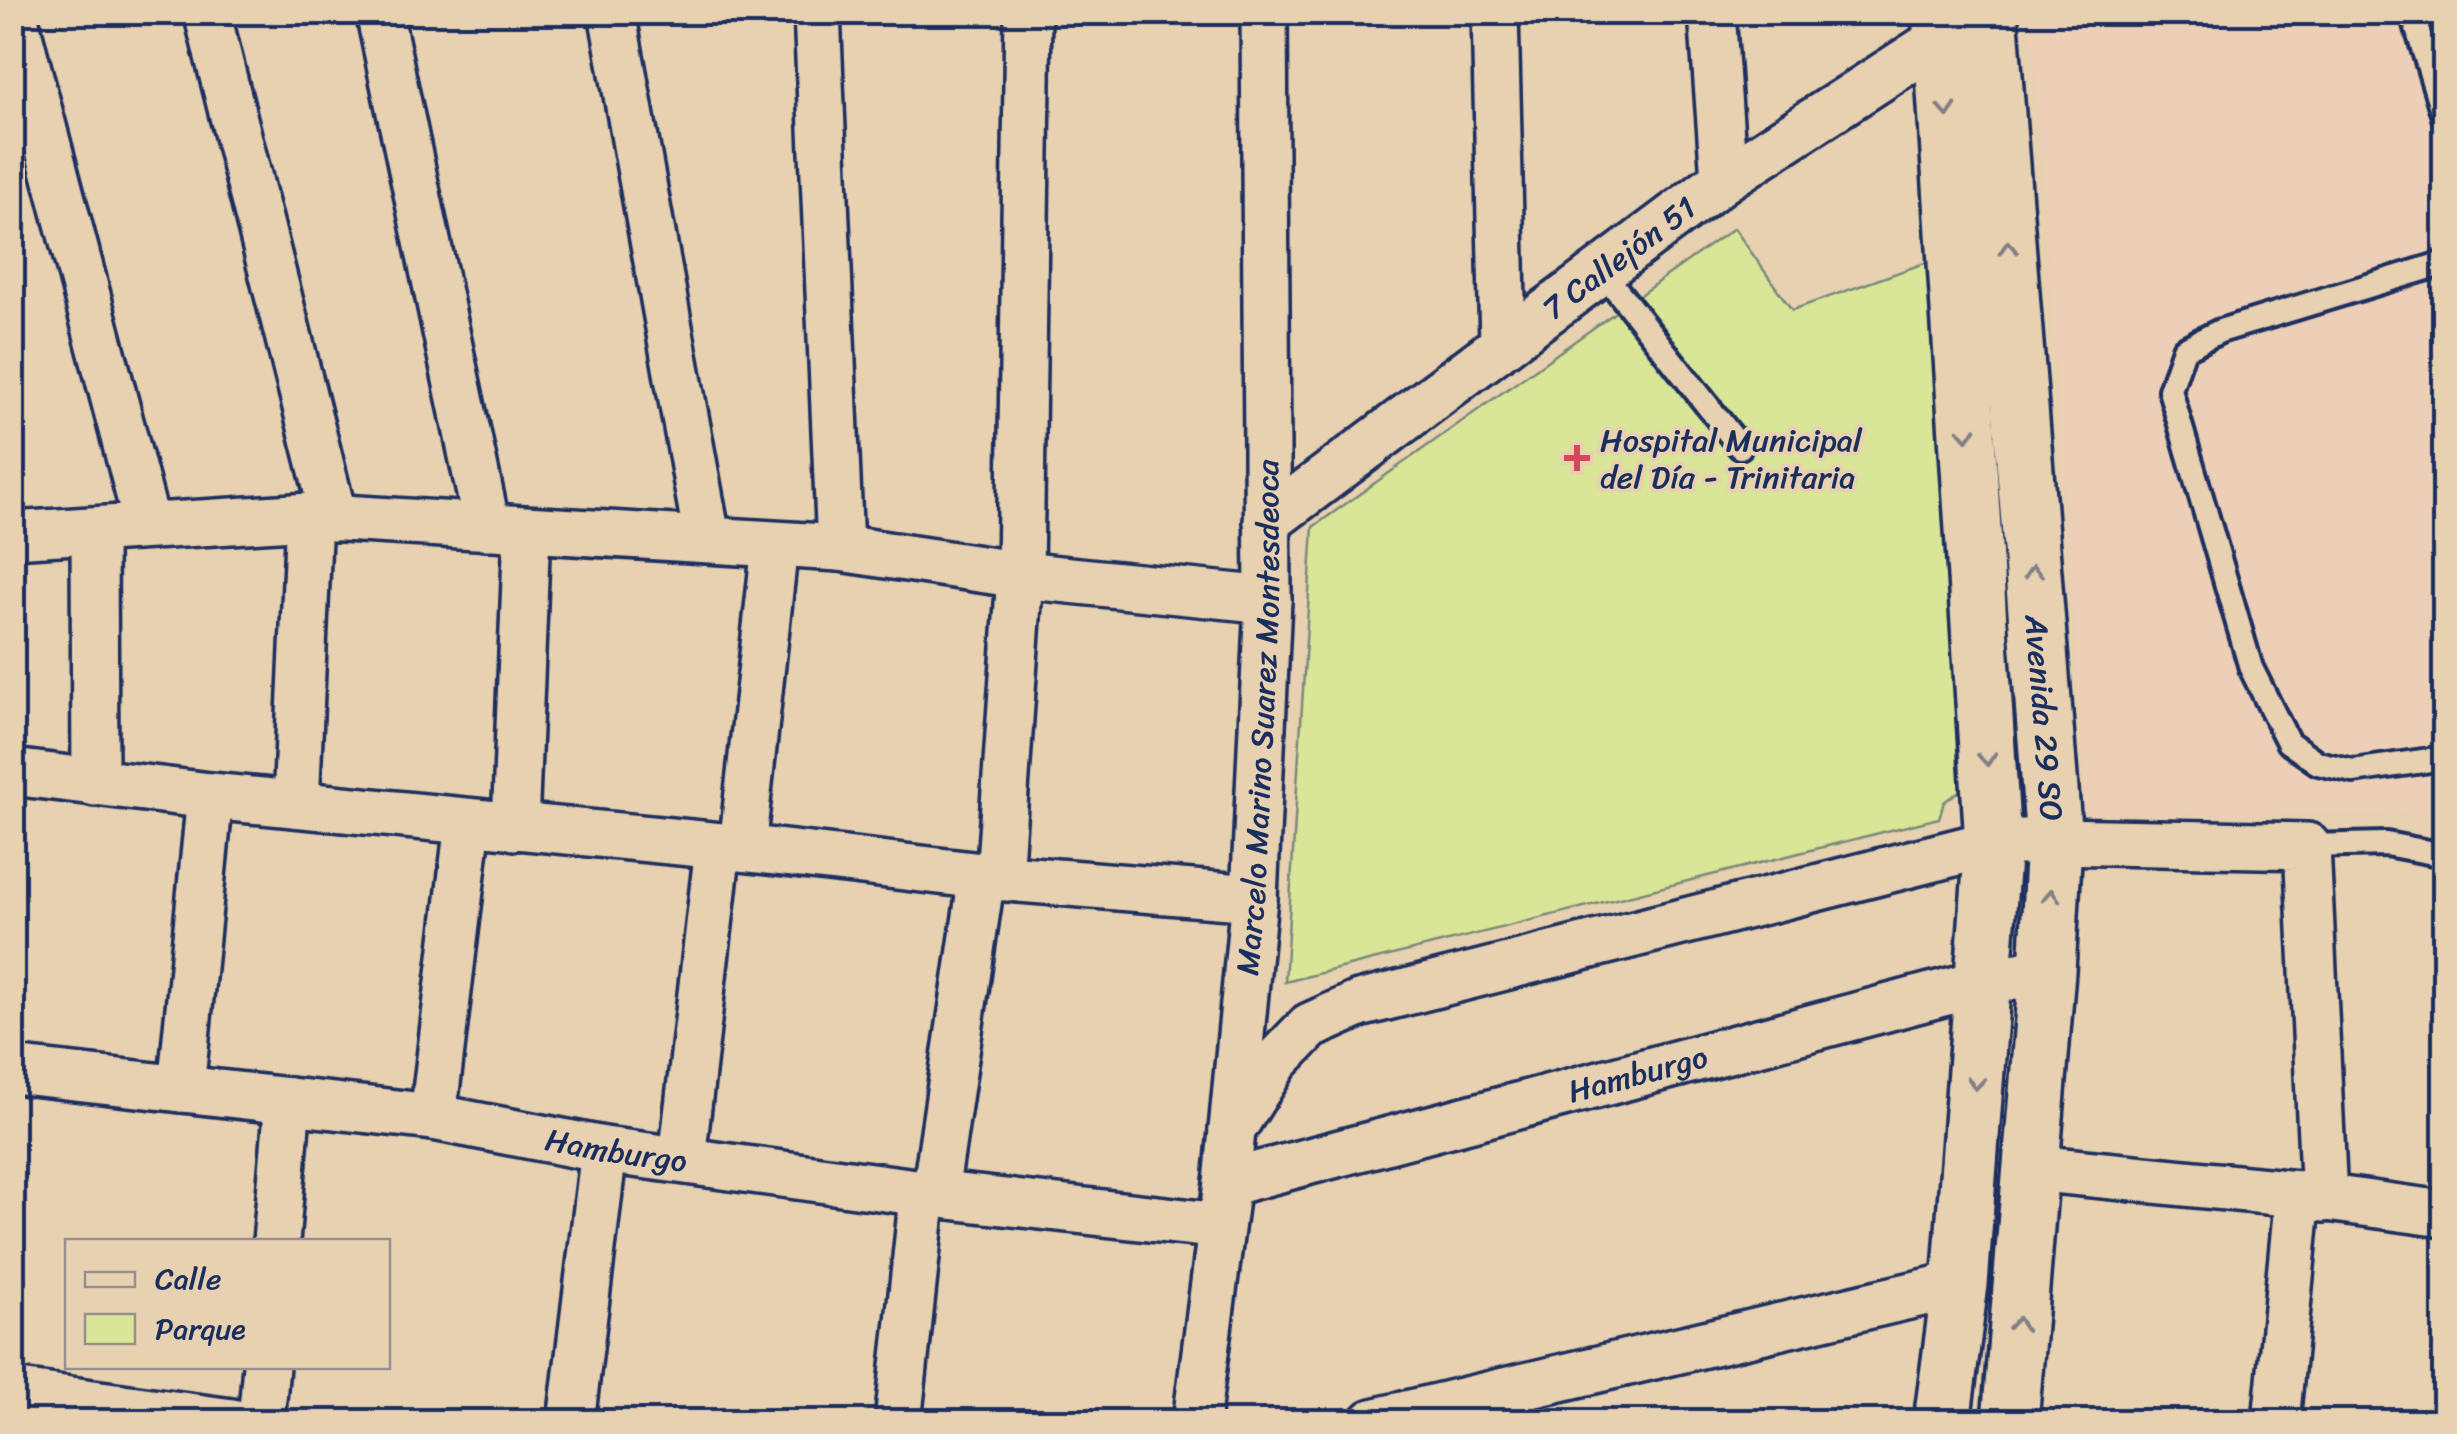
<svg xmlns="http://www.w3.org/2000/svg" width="2457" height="1434" font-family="Sriracha,sans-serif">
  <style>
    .built { fill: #edceb6 }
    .green { fill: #d9e597; stroke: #7a8a7a; stroke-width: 2.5 }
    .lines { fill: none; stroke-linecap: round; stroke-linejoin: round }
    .service-casing { stroke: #1b2f5e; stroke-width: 30 }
    .minor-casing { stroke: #1b2f5e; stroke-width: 52 }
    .tertiary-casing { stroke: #1b2f5e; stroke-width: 62 }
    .service { stroke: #e8d1b0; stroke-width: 22 }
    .minor { stroke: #e8d1b0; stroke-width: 45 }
    .tertiary { stroke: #e8d1b0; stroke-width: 55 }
    .oneway { stroke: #828087 }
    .poi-dot { fill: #d1495b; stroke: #e8d1b0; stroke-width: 4 }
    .labels { text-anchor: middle; stroke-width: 8; stroke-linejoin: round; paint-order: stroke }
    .street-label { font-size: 32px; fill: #1b2f5e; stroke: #e8d1b0 }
    .poi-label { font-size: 32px; fill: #1b2f5e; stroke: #e8d1b0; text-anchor: start }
  </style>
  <rect width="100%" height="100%" fill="#e8d1b0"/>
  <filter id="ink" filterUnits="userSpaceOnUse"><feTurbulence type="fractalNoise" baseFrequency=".01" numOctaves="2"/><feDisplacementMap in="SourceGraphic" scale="20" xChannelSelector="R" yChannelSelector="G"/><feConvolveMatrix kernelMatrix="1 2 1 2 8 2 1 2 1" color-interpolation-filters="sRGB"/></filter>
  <g filter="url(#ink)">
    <!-- built -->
    <polygon class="built" points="2030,13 2444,13 2444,815 2087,813"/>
    <!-- green -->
    <polygon class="green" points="1734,228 1792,310 1936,259 1966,786 1944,802 1939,818 1285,982 1313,527"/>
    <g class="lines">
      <defs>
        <g id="service">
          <polyline points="2412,12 2444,117"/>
          <polyline points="2444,263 2220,331 2184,349 2170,390 2251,668 2288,742 2318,763 2353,771 2444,758"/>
          <polyline points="1601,270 1740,447"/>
          <polyline points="2307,846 2386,844 2444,855"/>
        </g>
        <g id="minor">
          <polyline points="13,12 147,525"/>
          <polyline points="207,12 334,518"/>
          <polyline points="379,12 487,527"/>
          <polyline points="612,12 707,538"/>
          <polyline points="817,12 840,548"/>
          <polyline points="1495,12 1503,344"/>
          <polyline points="1712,12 1724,179"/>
          <path id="s1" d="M1267,522L1724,179L1967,22"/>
          <polyline points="94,531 95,783"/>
          <polyline points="12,535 309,516 840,548 1020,575 1268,600"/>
          <polyline points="12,772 210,796 742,848 982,876 1254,898"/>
          <polyline points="296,804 309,516"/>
          <polyline points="515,827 527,530"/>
          <polyline points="742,848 775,545"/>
          <polyline points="999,878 1020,575 1028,12"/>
          <path id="s2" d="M12,1070L433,1117L604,1150L923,1193L1221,1226"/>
          <polyline points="181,1089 210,796"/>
          <polyline points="433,1117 468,823"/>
          <polyline points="1232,1130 1276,1061 1310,1026 1359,1004 1993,843 2054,841 2307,846 2324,1199"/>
          <polyline points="682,1159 718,847"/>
          <polyline points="2032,1168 2298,1194 2444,1214"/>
          <path id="s3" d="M1227,1183L1984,982L2047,971"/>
          <polyline points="935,1193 982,876"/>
          <polyline points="276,1242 288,1101"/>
          <polyline points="12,1392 232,1422"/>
          <polyline points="261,1422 266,1366"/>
          <polyline points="571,1422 604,1150"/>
          <polyline points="898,1422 923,1193"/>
          <path id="s4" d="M1196,1422L1227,1183L1254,898L1268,600L1264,12"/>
          <polyline points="1373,1422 1960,1284"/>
          <polyline points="2276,1422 2298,1194"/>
        </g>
        <g id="tertiary">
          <polyline points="1940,12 1993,843 1960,1284 1942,1422"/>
          <path id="s5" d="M1989,12L2054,841L2047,971L2010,1422"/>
        </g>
      </defs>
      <!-- service casing -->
      <use href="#service" class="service-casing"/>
      <!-- minor casing -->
      <use href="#minor" class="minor-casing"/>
      <!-- tertiary casing -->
      <use href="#tertiary" class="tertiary-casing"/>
      <!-- service -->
      <use href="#service" class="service"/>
      <!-- minor -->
      <use href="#minor" class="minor"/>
      <!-- tertiary -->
      <use href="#tertiary" class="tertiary"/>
    </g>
    <!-- one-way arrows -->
    <defs><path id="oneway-chevron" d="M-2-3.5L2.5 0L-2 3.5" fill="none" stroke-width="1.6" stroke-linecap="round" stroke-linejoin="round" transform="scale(2.5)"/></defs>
    <g class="oneway">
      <use href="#oneway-chevron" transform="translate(1947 110) rotate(86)"/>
      <use href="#oneway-chevron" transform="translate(2008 248) rotate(-94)"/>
      <use href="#oneway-chevron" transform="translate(1967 434) rotate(86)"/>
      <use href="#oneway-chevron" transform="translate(2033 572) rotate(-94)"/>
      <use href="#oneway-chevron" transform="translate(1987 759) rotate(86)"/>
      <use href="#oneway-chevron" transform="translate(2051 896) rotate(-87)"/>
      <use href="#oneway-chevron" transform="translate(1976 1083) rotate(95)"/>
      <use href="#oneway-chevron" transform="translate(2018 1324) rotate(-85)"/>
    </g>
  </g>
  <!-- markers -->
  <path class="poi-dot" d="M1572 443h10v10h10v10h-10v10h-10v-10h-10v-10h10z"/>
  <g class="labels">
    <!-- street labels -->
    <g class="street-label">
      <text dy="11" stroke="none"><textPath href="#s1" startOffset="440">7 Callejón 51</textPath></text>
      <text dy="11" stroke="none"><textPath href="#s5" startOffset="708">Avenida 29 SO</textPath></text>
      <text dy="11" stroke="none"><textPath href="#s4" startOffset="708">Marcelo Marino Suarez Montesdeoca</textPath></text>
      <text dy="11" stroke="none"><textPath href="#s3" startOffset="425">Hamburgo</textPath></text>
      <text dy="11" stroke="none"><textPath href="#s2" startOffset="610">Hamburgo</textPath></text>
    </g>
    <!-- poi labels -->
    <g class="poi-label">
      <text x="1600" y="451">Hospital Municipal<tspan x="1600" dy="37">del Día - Trinitaria</tspan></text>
    </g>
  </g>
  <!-- margin -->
  <rect width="2457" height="1434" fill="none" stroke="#e8d1b0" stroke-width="50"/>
  <rect x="25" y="25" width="2407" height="1384" fill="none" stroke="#1b2f5e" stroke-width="4" filter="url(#ink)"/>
  <!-- legend -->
  <rect x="65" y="1239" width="325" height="130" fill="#e8d1b0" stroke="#96908f" stroke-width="2.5"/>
  <rect x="85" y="1272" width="50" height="15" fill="#e8d1b0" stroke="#96908f" stroke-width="2.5"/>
  <text x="155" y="1289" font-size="30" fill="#1b2f5e">Calle</text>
  <rect x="85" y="1314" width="50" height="30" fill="#d9e597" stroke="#96908f" stroke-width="2.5"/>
  <text x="155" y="1339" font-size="30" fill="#1b2f5e">Parque</text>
</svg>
